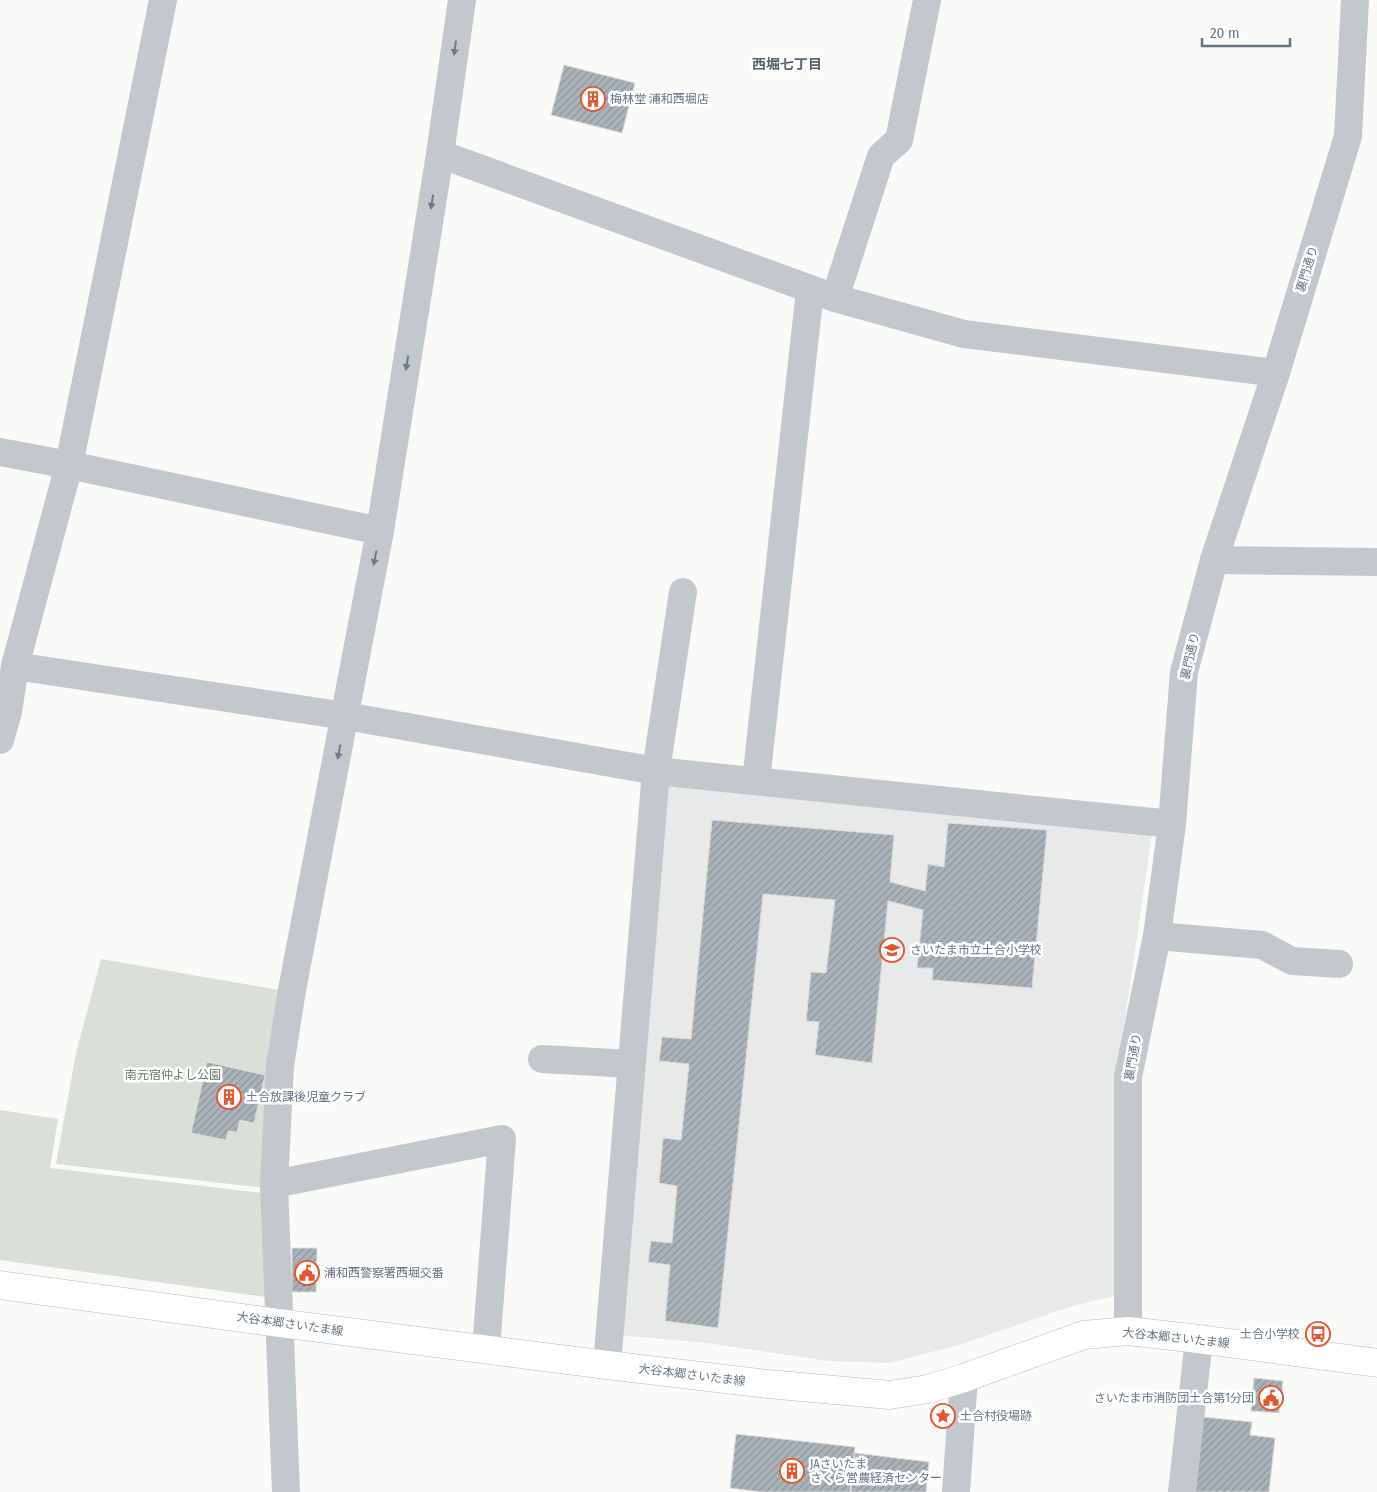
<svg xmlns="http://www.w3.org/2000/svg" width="1377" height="1492" font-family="'Fira Sans Condensed','Noto Sans JP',sans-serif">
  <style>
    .built { fill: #e8e9e9 }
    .green { fill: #dadfd7 }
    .building { fill: url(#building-hatch); stroke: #dcdcda }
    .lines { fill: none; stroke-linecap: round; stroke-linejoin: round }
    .major-casing { stroke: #b5babe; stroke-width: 29 }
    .minor { stroke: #c3c8cc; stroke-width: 28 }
    .major { stroke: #fff; stroke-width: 28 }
    .oneway { fill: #6a7a87 }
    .labels { text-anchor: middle; stroke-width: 5; stroke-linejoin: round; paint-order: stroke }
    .poi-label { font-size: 12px; fill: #657683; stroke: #fff; text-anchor: start }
    .street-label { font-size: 12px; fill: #657683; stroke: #fff }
    .park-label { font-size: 12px; fill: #687a64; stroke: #fff }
    .neighbourhood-label { font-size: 14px; font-weight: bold; fill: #57646e; stroke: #fff }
  </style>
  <defs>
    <pattern id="building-hatch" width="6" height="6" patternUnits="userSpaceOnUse" patternTransform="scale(1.25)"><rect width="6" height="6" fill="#aab3b9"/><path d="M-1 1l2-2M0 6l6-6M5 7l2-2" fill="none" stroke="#8e969c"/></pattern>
  </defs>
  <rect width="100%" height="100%" fill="#fafaf8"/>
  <!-- built -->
  <polygon class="built" points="663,780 1153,827 1117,1073 1118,1295 1072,1306 962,1344 890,1363 828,1361 707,1343 618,1335"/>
  <!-- green -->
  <g class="green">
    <polygon points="101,959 285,991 264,1188 56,1164 76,1053"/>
    <polygon points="0,1110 58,1119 50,1168 263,1193 265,1297 0,1260"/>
  </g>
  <!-- building -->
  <g class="building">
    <polygon points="564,65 635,83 622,133 551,115"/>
    <polygon points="712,820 894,835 890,882 925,891 928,864 944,867 948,823 1047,830 1032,988 932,980 933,968 917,968 923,910 888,901 872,1063 815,1055 819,1022 806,1021 811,972 826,973 835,900 763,894 718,1328 665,1321 670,1265 648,1262 651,1241 672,1243 677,1186 659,1183 663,1138 681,1140 689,1064 659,1061 662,1037 691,1039"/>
    <polygon points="207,1062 265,1075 254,1123 240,1120 237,1132 228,1131 226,1140 191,1133"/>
    <polygon points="292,1248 317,1248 316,1292 292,1292"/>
    <polygon points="1254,1378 1283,1381 1279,1413 1251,1411"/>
    <polygon points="1203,1417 1252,1422 1250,1435 1275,1438 1269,1492 1195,1492"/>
    <polygon points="736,1434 855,1447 850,1492 761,1492 730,1488"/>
    <polygon points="855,1453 929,1462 926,1492 851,1492"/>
  </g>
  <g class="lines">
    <defs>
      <polyline id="major" points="0,1285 279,1323 607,1365 768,1384 890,1395 928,1389 964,1378 1084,1335 1128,1331 1199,1339 1377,1363"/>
    </defs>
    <!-- major casing -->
    <use href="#major" class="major-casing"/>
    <!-- minor -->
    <g class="minor">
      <polyline points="440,154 835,298 964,334 1276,373"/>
      <polyline points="835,298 881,156 899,140 927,0"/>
      <polyline points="0,452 69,465 380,531"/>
      <polyline points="1214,560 1377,562"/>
      <polyline points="15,666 346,716 656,771 1172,824"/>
      <polyline points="0,740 8,712 15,666 69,465 163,0"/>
      <polyline points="756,781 810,290"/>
      <polyline points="1157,936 1262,945 1292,961 1339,964"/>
      <polyline points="542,1059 631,1064"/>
      <polyline points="274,1184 502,1139 486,1349"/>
      <polyline points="1128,1331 1128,1077 1157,936 1172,824 1184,672 1214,560 1276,373 1348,136 1355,0"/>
      <polyline points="607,1365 656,771 683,592"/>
      <polyline points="286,1492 274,1184 280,1066 292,990 380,531 440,154 462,0"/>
      <polyline points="956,1492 964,1378"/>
      <polyline points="1182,1492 1199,1339"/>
    </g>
    <!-- major -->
    <use href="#major" class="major"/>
  </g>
  <!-- one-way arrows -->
  <defs><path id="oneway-solid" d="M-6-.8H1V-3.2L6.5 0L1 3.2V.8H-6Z" transform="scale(1.25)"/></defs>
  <g class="oneway">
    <use href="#oneway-solid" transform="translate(455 48) rotate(98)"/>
    <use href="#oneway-solid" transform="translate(432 202) rotate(99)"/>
    <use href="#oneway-solid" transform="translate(407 363) rotate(99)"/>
    <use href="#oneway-solid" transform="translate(375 558) rotate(101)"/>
    <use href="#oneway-solid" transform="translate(339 752) rotate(101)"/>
  </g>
  <!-- icons -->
  <defs>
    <symbol id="building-ring" viewBox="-11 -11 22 22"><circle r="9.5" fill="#fff" stroke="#e4572e" stroke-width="1.5"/><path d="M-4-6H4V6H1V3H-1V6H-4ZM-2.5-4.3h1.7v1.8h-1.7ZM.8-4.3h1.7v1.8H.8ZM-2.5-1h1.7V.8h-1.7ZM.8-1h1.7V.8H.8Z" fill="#e4572e"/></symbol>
    <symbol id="school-ring" viewBox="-11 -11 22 22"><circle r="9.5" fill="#fff" stroke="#e4572e" stroke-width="1.5"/><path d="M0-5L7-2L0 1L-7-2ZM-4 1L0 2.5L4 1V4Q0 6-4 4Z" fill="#e4572e"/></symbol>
    <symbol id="civic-ring" viewBox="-11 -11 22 22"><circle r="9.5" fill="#fff" stroke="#e4572e" stroke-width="1.5"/><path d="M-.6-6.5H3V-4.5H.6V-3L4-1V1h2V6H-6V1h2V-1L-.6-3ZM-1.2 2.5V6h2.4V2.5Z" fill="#e4572e"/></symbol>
    <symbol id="bus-ring" viewBox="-11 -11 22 22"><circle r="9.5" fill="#fff" stroke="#e4572e" stroke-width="1.5"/><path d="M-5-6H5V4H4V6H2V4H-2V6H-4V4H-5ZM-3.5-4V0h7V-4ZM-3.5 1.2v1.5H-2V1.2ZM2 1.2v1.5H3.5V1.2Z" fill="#e4572e"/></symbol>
    <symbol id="sight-ring" viewBox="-11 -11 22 22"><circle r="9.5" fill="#fff" stroke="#e4572e" stroke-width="1.5"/><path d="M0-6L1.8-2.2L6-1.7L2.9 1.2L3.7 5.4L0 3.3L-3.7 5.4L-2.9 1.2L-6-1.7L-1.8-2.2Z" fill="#e4572e"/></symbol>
  </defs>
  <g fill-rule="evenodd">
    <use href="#building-ring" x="579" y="85" width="28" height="28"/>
    <use href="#school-ring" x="878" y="936" width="28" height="28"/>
    <use href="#building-ring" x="215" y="1083" width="28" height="28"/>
    <use href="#civic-ring" x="293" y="1259" width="28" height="28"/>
    <use href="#bus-ring" x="1304" y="1320" width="28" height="28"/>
    <use href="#civic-ring" x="1257" y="1384" width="28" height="28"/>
    <use href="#sight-ring" x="929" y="1402" width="28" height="28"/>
    <use href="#building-ring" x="778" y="1457" width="28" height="28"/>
  </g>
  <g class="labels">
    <!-- poi labels -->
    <g class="poi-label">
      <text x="610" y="103">梅林堂 浦和西堀店</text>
      <text x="910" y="954">さいたま市立土合小学校</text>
      <text x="246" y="1101">土合放課後児童クラブ</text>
      <text x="324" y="1277">浦和西警察署西堀交番</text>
      <text x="1300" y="1338" text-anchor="end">土合小学校</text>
      <text x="1254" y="1402" text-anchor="end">さいたま市消防団土合第1分団</text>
      <text x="960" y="1420">土合村役場跡</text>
      <text x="810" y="1468">JAさいたま<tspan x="810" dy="14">さくら営農経済センター</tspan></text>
    </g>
    <!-- street labels -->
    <g class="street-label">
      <text transform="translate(1307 269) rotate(-73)" y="4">裏門通り</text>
      <text transform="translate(1190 656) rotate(-77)" y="4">裏門通り</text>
      <text transform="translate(1133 1057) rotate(-80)" y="4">裏門通り</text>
      <text transform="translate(290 1324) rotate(8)" y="4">大谷本郷さいたま線</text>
      <text transform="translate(1176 1338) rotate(6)" y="4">大谷本郷さいたま線</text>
      <text transform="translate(692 1375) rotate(7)" y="4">大谷本郷さいたま線</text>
    </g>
    <!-- park labels -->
    <g class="park-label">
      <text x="173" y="1079">南元宿仲よし公園</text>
    </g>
    <!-- neighbourhood labels -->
    <g class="neighbourhood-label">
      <text x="787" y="69">西堀七丁目</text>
    </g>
  </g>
  <!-- scale -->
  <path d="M1202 38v8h88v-8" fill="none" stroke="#657683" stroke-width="2.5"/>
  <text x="1210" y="38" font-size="15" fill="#657683" stroke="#ffffff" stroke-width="4" paint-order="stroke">20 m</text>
</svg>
